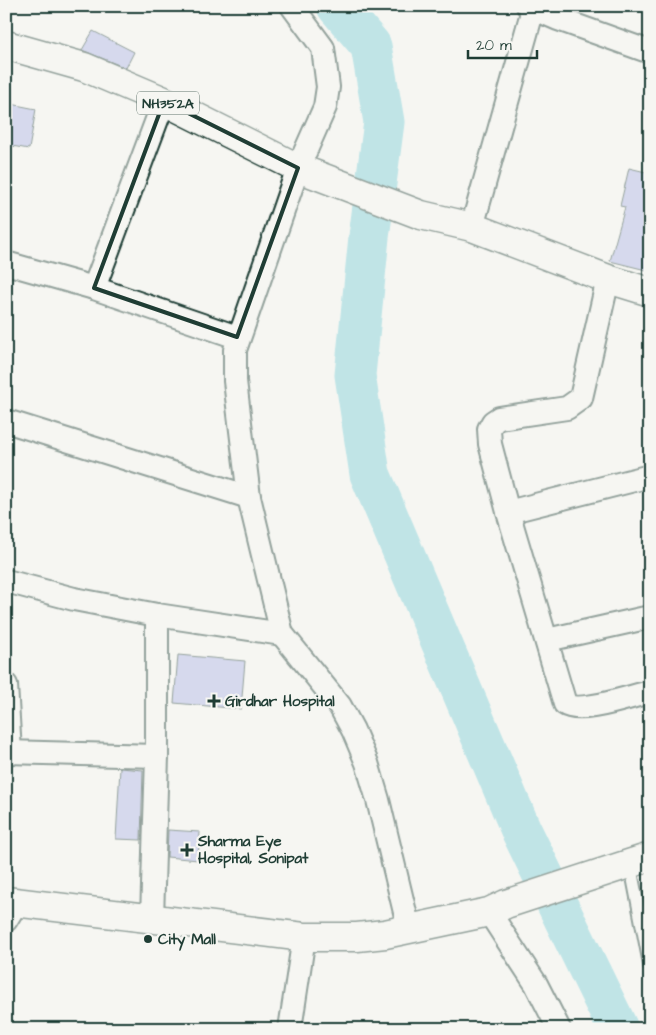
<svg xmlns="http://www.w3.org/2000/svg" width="656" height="1035" font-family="'Architects Daughter',sans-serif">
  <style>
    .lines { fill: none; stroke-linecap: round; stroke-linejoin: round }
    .river { stroke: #7ecfd8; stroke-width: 41 }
    .building { fill: #afb6e7; stroke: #1f3d34 }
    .lane-casing { stroke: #1f3d34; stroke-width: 15 }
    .street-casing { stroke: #1f3d34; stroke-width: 26 }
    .secondary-casing { stroke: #1f3d34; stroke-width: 31 }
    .highway-casing { stroke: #1f3d34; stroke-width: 31 }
    .lane { stroke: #f6f6f2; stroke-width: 11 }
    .street { stroke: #f6f6f2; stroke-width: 22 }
    .secondary { stroke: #f6f6f2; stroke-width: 28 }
    .highway { stroke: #f6f6f2; stroke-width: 28 }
    .marked { fill: none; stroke: #1f3d34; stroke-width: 4; stroke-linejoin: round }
    .poi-dot { fill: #1f3d34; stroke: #f6f6f2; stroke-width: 2 }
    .labels { text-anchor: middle; stroke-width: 4.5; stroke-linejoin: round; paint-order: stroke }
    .shield { fill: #f6f6f2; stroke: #60746d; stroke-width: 1 }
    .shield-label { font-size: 14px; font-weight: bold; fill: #1f3d34 }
    .poi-label { font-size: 15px; font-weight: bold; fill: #1f3d34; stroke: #f6f6f2; text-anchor: start }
  </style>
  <rect width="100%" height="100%" fill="#f6f6f2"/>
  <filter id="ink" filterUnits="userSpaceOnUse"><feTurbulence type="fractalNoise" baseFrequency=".02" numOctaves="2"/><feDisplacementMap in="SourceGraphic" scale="10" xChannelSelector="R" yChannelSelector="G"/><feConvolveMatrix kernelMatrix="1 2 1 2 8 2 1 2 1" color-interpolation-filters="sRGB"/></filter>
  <g filter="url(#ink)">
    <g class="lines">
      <!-- river -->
      <polyline class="river" points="337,6 371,46 384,122 369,237 355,375 370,474 521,830 618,1029"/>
    </g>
    <!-- building -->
    <g class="building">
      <polygon points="93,31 134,52 126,68 82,50"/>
      <polygon points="6,103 36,109 29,149 6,145"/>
      <polygon points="629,168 650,173 650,271 610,261 625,207 620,206"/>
      <polygon points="178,655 245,661 241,709 174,703"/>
      <polygon points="120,768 143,770 141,840 116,839"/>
      <polygon points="168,830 200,832 198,860 167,857"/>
    </g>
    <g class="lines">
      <defs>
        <polyline id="lane" points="630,864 650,967"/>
        <g id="street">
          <polyline points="292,6 323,48 328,87 325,107 298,168 235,350 235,381 249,497 282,634 340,706 353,730 367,763 378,800 409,929"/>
          <polyline points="528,6 558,19 650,52"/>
          <polyline points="472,227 533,9"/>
          <polyline points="6,263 94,288 237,337"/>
          <path d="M608,279L581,398L567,408L499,418L493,422L489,429L490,444L508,512L565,704C580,715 631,696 650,692"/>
          <polyline points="94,288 164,101"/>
          <polyline points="6,421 249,497"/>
          <polyline points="508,512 650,476"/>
          <polyline points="6,581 74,599 157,615 282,634"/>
          <polyline points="547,640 650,617"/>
          <polyline points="6,685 10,752"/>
          <polyline points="6,752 157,756"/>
          <polyline points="489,912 536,984 559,1029"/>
          <polyline points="152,918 157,756 157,615"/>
          <polyline points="6,920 17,902"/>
          <polyline points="290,1029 304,937"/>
        </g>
        <polyline id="secondary" points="6,901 304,937 357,937 385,934 489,912 506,904 650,857"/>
        <polyline id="highway" points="6,45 84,67 164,101 298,168 421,215 472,227 608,279 650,292"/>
      </defs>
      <!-- lane casing -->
      <use href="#lane" class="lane-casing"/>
      <!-- street casing -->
      <use href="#street" class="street-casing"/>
      <!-- secondary casing -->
      <use href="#secondary" class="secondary-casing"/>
      <!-- highway casing -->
      <use href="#highway" class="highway-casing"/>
      <!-- lane -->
      <use href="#lane" class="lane"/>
      <!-- street -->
      <use href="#street" class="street"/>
      <!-- secondary -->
      <use href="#secondary" class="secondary"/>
      <!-- highway -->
      <use href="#highway" class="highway"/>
    </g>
  </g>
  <!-- marked area -->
  <path d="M0 0H656V1035H0ZM164,101L298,168L237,337L94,288Z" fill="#f6f6f2" fill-opacity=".55" fill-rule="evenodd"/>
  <path class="marked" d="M164,101L298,168L237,337L94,288Z"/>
  <!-- markers -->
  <g class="poi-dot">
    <path d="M211.5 693.5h5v5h5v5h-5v5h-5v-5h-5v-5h5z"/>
    <path d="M184.5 842.5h5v5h5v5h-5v5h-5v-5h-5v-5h5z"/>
    <circle cx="148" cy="939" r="5"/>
  </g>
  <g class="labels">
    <!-- shield labels -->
    <rect class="shield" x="137" y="91.5" width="62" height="23" rx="4"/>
    <g class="shield-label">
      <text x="168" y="108">NH352A</text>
    </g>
    <!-- poi labels -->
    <g class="poi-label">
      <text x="225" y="706">Girdhar Hospital</text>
      <text x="198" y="846">Sharma Eye<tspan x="198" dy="17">Hospital, Sonipat</tspan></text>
      <text x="158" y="944">City Mall</text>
    </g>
  </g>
  <!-- margin -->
  <rect width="656" height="1035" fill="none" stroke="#f6f6f2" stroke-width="25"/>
  <rect x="12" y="12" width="631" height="1010" fill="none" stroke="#1f3d34" stroke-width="2" filter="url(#ink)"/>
  <!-- scale -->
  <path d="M468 50v8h69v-8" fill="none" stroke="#1f3d34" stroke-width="2.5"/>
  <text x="476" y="50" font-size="15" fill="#1f3d34" stroke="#f6f6f2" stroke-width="4" paint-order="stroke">20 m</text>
</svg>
